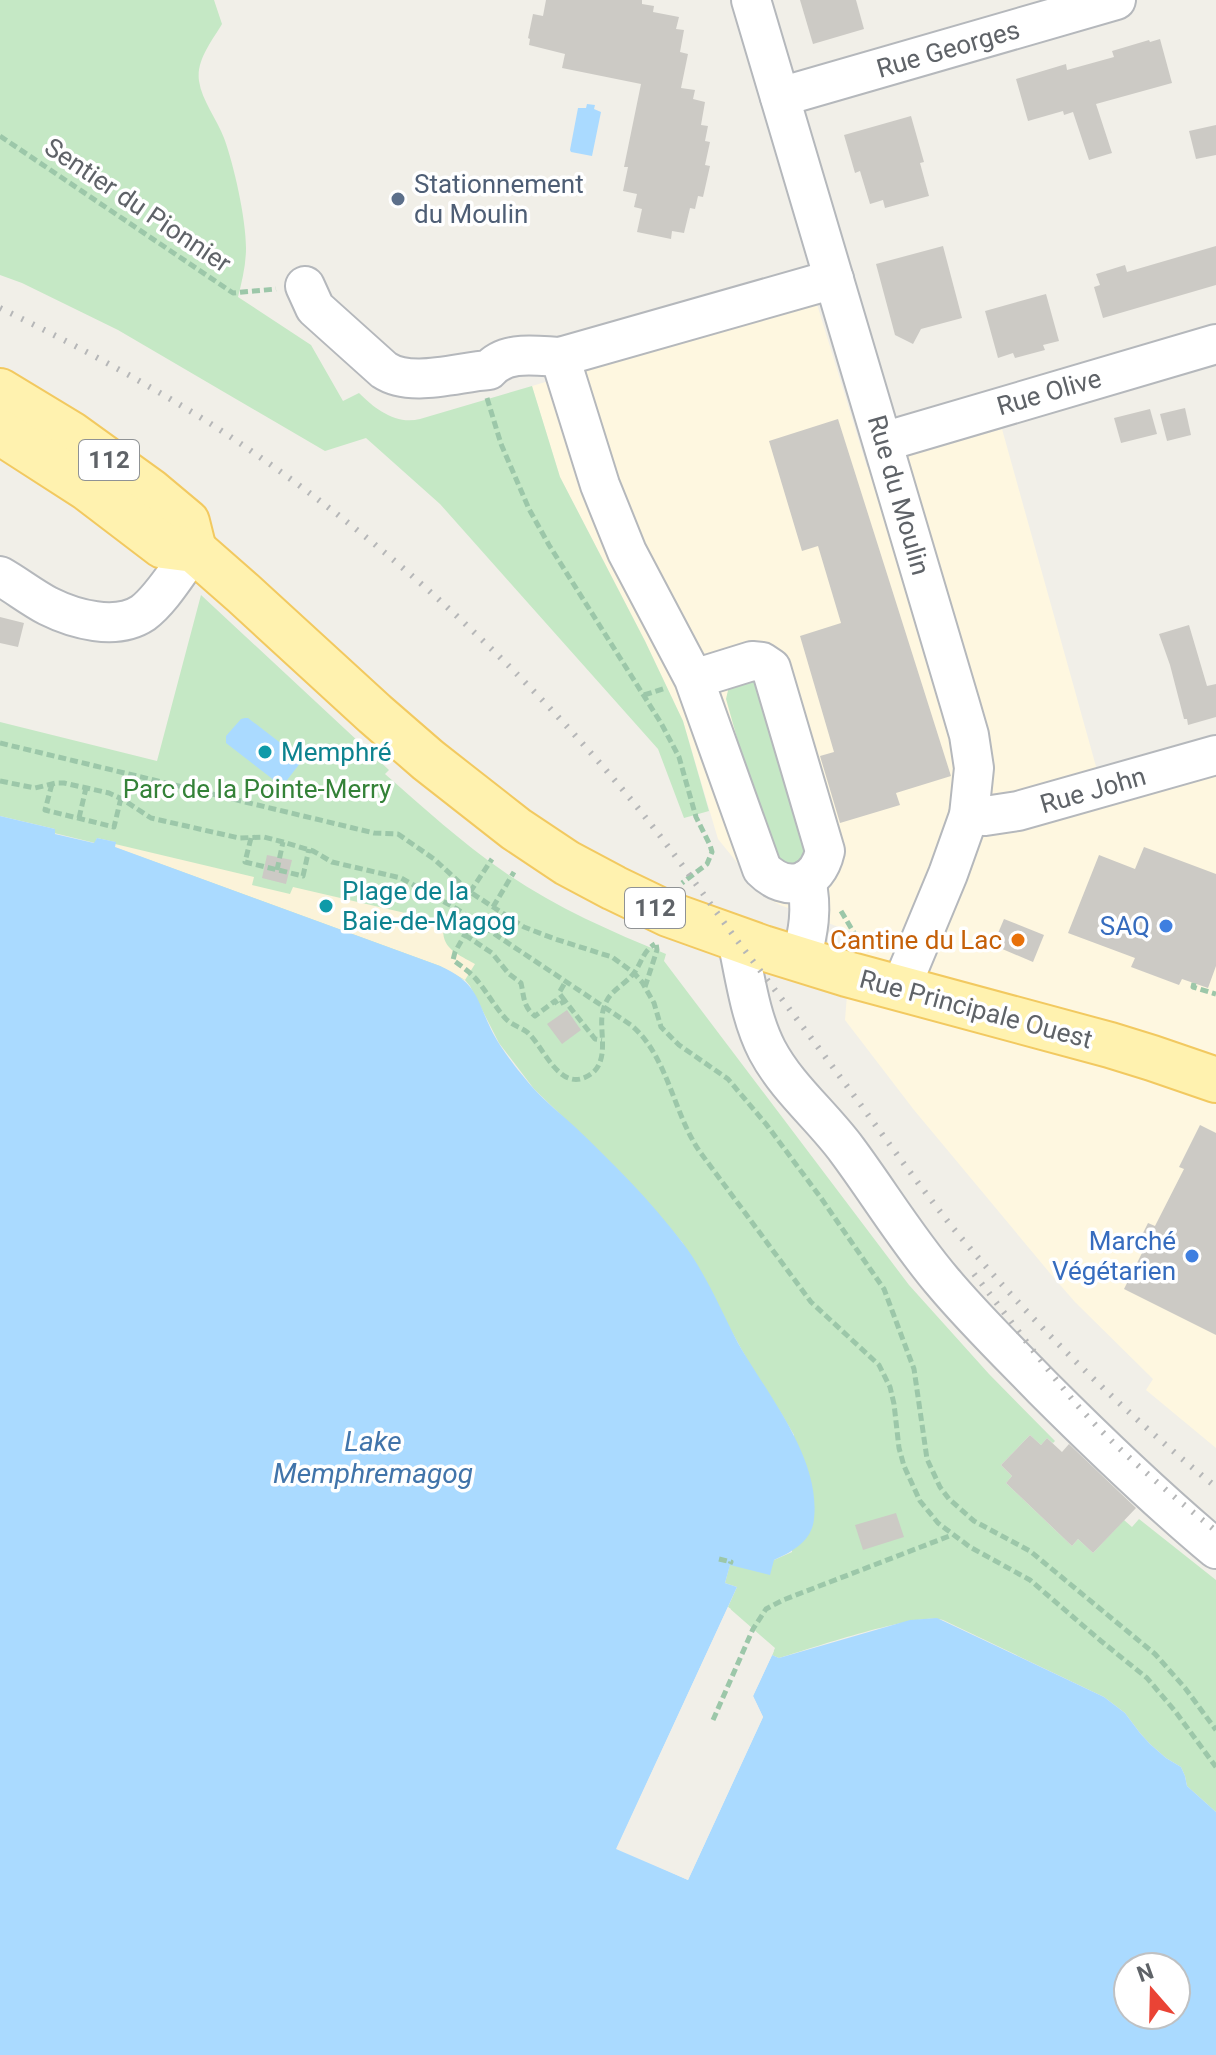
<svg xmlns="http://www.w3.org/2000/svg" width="1216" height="2055" font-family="Roboto,sans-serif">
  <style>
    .commercial { fill: #fef7e0 }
    .green { fill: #c5e8c5 }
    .sand { fill: #fbf3d9 }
    .water { fill: #aadaff; fill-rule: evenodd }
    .pier { fill: #f1efe8 }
    .building { fill: #cccac5 }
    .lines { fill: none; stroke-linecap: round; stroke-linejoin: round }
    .minor-casing { stroke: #b5b8bc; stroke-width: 42 }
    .major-casing { stroke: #f2c960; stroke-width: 48 }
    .path { stroke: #9cc7a9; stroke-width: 5; stroke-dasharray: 8 4; stroke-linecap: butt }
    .minor { stroke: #fff; stroke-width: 38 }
    .major { stroke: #fff2af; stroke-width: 44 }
    .rail { stroke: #b6b7b8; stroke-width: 6; stroke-dasharray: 2 10; stroke-linecap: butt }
    .service-dot { fill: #5c6f8a; stroke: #fff; stroke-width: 3 }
    .culture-dot { fill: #0f9aa8; stroke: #fff; stroke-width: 3 }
    .shop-dot { fill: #3f7fe0; stroke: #fff; stroke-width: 3 }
    .food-dot { fill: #e8710a; stroke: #fff; stroke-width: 3 }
    .labels { text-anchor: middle; stroke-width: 7; stroke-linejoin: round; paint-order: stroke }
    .shield { fill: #fff; stroke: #8f9295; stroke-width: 2 }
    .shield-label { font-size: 24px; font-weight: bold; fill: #5f6368 }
    .street-label { font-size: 26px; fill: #5f6368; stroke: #fff }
    .service-label { font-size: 26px; fill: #4e5e75; stroke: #fff; text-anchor: start }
    .culture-label { font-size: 26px; fill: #0d838f; stroke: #fff; text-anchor: start }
    .park-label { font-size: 26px; fill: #348238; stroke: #fff }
    .shop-label { font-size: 26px; fill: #366cbe; stroke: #fff; text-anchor: end }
    .food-label { font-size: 26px; fill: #c56008; stroke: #fff; text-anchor: end }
    .water-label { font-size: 28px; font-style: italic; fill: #4174aa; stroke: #fff }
  </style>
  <rect width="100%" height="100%" fill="#f1efe8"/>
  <!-- commercial -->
  <polygon class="commercial" points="816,301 867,467 1002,429 1107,806 1216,776 1216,1448 1146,1390 1153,1379 1075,1302 1054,1278 914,1110 845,1020 852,932 780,905 765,897 718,839 683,721 645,641 560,477 532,386"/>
  <!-- green -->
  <g class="green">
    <path d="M0,0H214L222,24C212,41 196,60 199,81C202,101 217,119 224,138C234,165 246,219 246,248C246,265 242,281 238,297L311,345L343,401L359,393C375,409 396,425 420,419L532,386L560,477L645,641L683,721L709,811L684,818L658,749L440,504L366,438L325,451L118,330L22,283L0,275Z"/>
    <path d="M201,595L389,770L385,774C424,808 461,842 503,871C553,906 610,931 666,954L664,961L909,1285L989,1374L1055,1441L1053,1443L1047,1438L1041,1445L1030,1435L1001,1465L1012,1476L1006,1483L1072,1546L1078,1539L1093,1553L1124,1520L1132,1527L1139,1519L1216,1580V1812L1187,1786L1185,1776L1181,1767L1166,1758L1150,1744L1140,1733L1125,1713L1104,1697L943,1620C920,1611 809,1649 779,1658L772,1655L775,1648L728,1607L737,1587L725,1583L730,1564L774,1560L792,1552L794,1435L781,1413L753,1370L682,1242L621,1173L534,1089L499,1043L470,986L465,980L114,847L115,842L97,838L95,843L54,833L55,829L0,816V722L157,761Z"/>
    <polygon points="754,677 811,833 801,866 782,866 768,848 726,699 729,686"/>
  </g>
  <!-- sand -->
  <path class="sand" d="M115,844L254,877L252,885L290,894L293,887L444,922C439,948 456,953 475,964L465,980L440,966L114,847Z"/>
  <!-- water -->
  <g class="water">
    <polygon points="587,104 595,105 594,109 601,112 592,156 571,152 570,150 578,108 586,108"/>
    <polygon points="245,718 248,718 300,758 301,762 284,784 279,784 226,743 226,736 241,719"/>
    <path d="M0,816L55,829V834L94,843L97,838L116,842L115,847L440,966C480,984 476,1001 494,1035C503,1052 521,1074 534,1089C546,1102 561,1114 574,1126C612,1162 650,1200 682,1242C704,1270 721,1310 738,1343C766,1393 821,1457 814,1519C812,1541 792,1552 774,1560L770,1575L730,1565L725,1583L737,1587L617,1848L688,1880L763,1717L753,1696L772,1655L779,1658L910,1620L937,1618L1104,1697L1125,1713L1140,1733L1150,1744L1166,1758L1181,1767L1185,1776L1187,1786L1216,1812V2055H0ZM1128,1967H1176V2015H1128Z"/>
  </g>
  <!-- pier -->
  <polygon class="pier" points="728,1607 731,1609 622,1847 686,1875 759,1717 749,1695 769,1653 774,1651 753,1696 763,1717 688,1880 616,1849"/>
  <!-- building -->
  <g class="building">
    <polygon points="546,0 642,0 642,4 654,6 653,12 679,17 676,29 684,30 680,52 688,54 681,88 695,90 693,99 705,102 701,125 708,126 705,141 710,142 705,165 710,166 703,197 698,196 695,209 690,208 684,233 672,231 671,239 637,232 642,209 634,207 637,194 623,191 628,167 624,167 641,84 562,68 565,54 529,45 530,39 528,38 533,14 543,16"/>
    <polygon points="800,0 856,0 864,29 813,44"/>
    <polygon points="1160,39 1172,83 1096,104 1112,153 1089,160 1073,112 1064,115 1063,111 1028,121 1016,79 1066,64 1067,70 1114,57 1112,51 1149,40 1150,42"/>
    <polygon points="911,116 924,162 920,163 929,196 885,208 883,200 870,204 860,171 855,173 844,135"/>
    <polygon points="1216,125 1216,155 1196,159 1189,131"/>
    <polygon points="943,246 962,318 921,329 913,344 895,335 876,264"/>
    <polygon points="1216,246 1216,285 1103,318 1094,287 1100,285 1096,274 1125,265 1127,272"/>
    <polygon points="1046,294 1059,341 1043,345 1045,350 1015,358 1013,353 998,358 985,311"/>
    <polygon points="1185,408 1191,435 1167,441 1160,414"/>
    <polygon points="1150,409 1157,434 1121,443 1114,418"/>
    <polygon points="838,419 951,776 896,793 900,805 840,823 820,756 834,752 800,636 841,623 818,546 802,551 769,441"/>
    <polygon points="0,617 24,623 18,647 0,643"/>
    <polygon points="1189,625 1207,686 1216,684 1216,717 1188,725 1187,719 1184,719 1170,665 1159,634"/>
    <polygon points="1144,847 1216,874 1216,966 1208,988 1182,979 1179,985 1131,967 1135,958 1068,933 1099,855 1135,869"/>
    <polygon points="267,855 292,860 286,884 262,878"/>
    <polygon points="1004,919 1044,935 1033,962 993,945"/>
    <polygon points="567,1010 581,1030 562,1044 547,1024"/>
    <polygon points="1200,1125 1216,1133 1216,1335 1124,1289 1143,1251 1136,1247 1148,1223 1155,1226 1184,1169 1179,1167"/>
    <polygon points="1030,1435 1041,1445 1047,1438 1062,1452 1069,1444 1136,1508 1093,1553 1078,1539 1072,1546 1006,1483 1012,1476 1001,1465"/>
    <polygon points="896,1513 904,1537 863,1550 855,1525"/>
  </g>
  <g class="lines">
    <defs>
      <g id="minor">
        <polyline points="751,0 960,704 969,735 974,768 969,815 948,874 901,987"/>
        <polyline points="780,97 1116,0"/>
        <path d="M305,286L315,308L384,370C411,388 458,372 489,370C506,350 536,356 560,357L834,279"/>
        <path d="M560,357L600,485L627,552L694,679L762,869C787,894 817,886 825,851L771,668L762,662L752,661L694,679"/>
        <polyline points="883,442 1216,344"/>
        <path d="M0,576C16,585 31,597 48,606C74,619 116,631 143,613C162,599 179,569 194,550"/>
        <polyline points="969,815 985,816 1018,811 1216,755"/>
        <path d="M737,940C745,976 750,1017 767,1050C787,1088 822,1116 847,1150C879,1193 907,1240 943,1282C974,1319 1009,1353 1043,1388C1099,1444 1155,1498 1216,1549"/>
        <path d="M801,961C808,932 813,909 806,880"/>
      </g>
      <g id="major">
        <polyline points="0,391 71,434 150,491 187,522 194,550"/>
        <polyline points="0,432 87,488 163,546 194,550 243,593 375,714 428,760 516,829 567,863 614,888 668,914 763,948 847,974 1110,1045 1152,1058 1216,1080"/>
      </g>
    </defs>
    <!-- minor casing -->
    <use href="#minor" class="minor-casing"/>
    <!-- major casing -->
    <use href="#major" class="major-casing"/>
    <!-- path -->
    <g class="path">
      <polyline points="0,136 233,293 276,289"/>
      <polyline points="487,398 501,444 529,509 549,545 661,723 679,757 696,817 710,845 712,852 707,864 682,883"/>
      <polyline points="644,695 666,688"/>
      <polyline points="0,743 374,833 398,834 434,859 470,892 524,927 555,939 612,957 634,973 642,982 654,1003 661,1027 679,1045 728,1079 766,1124 821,1198 884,1289 914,1369 927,1459 940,1487 949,1499 974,1521 1030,1551 1155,1654 1185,1688 1216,1730"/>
      <path d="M0,781L35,788L56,783H64L109,793L122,799L151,818L239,838L264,837L283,842L313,851L332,862L401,878L457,909L631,1025C668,1056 673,1113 700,1152L811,1302L879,1365L890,1387L894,1404L899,1448L904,1466L920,1501L938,1523L970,1547L1030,1580L1101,1641L1147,1678L1175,1711L1216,1767"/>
      <polyline points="52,784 45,810 114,827 121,798"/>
      <polyline points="79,818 86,788"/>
      <polyline points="251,838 245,862 303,876 309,849"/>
      <polyline points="277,870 283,842"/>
      <polyline points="470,892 492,859"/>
      <polyline points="493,907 514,872"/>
      <polyline points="841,911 857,938"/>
      <path d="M473,920L455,952L453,960C461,966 470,972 476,979C487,992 495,1007 506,1019C512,1025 520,1027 527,1032C544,1046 560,1096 591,1074C609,1061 600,1034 602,1016C606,990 620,990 634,973C642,962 643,951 655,944"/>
      <path d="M465,935L492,953L509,974L521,983C524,996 523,1007 535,1016L555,1001L558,1005L565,1001L595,1039L602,1040"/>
      <polyline points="1194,983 1193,987 1216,994"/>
      <polyline points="645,987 657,950 656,943"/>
      <polyline points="565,1001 559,993 566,981"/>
      <polyline points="719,1559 731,1562 730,1564"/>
      <polyline points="713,1720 753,1629 766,1609 783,1600 952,1535"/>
    </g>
    <!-- minor -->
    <use href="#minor" class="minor"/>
    <!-- major -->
    <use href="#major" class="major"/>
    <!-- rail -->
    <g class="rail">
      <path d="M0,308C72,343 143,381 211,424C372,529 516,660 638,808C672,850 704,895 736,939C776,991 816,1044 855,1097C887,1141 919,1185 953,1228C1032,1323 1120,1409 1216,1487"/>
      <path d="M974,1274C1009,1318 1042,1364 1078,1406C1119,1452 1168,1492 1216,1531"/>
    </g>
  </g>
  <!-- markers -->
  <circle class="service-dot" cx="398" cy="199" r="8"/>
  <g class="culture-dot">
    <circle cx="265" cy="752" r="8"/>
    <circle cx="326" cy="906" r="8"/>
  </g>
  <g class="shop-dot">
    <circle cx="1166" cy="926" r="8"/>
    <circle cx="1192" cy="1256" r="8"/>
  </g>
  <circle class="food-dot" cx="1018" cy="940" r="8"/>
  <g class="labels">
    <!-- shield labels -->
    <g class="shield">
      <rect x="79" y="440" width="60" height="40" rx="6"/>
      <rect x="625" y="888" width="60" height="40" rx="6"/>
    </g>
    <g class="shield-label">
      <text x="109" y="468">112</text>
      <text x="655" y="916">112</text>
    </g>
    <!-- street labels -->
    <g class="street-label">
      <text transform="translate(948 49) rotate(-16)" y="9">Rue Georges</text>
      <text transform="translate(138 205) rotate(34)" y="9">Sentier du Pionnier</text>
      <text transform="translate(1049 392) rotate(-16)" y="9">Rue Olive</text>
      <text transform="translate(899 495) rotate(74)" y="9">Rue du Moulin</text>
      <text transform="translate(1093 790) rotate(-16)" y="9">Rue John</text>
      <text transform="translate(976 1009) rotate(15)" y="9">Rue Principale Ouest</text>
    </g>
    <!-- service labels -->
    <g class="service-label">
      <text x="414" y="193">Stationnement<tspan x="414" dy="30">du Moulin</tspan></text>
    </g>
    <!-- culture labels -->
    <g class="culture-label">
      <text x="281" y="761">Memphré</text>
      <text x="342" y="900">Plage de la<tspan x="342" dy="30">Baie-de-Magog</tspan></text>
    </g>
    <!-- park labels -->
    <g class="park-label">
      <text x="257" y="798">Parc de la Pointe-Merry</text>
    </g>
    <!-- shop labels -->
    <g class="shop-label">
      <text x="1150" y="935">SAQ</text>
      <text x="1176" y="1250">Marché<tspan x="1176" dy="30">Végétarien</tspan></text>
    </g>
    <!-- food labels -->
    <g class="food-label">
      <text x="1002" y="949">Cantine du Lac</text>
    </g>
    <!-- water labels -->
    <g class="water-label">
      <text x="373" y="1451">Lake<tspan x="373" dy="32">Memphremagog</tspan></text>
    </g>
  </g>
  <!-- north arrow -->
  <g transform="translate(1152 1991) rotate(340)"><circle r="38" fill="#ffffff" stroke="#bfc1c3" stroke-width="2"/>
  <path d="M0-6L14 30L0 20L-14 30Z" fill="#ea4335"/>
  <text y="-12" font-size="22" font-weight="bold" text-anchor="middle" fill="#5f6368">N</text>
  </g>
</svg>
